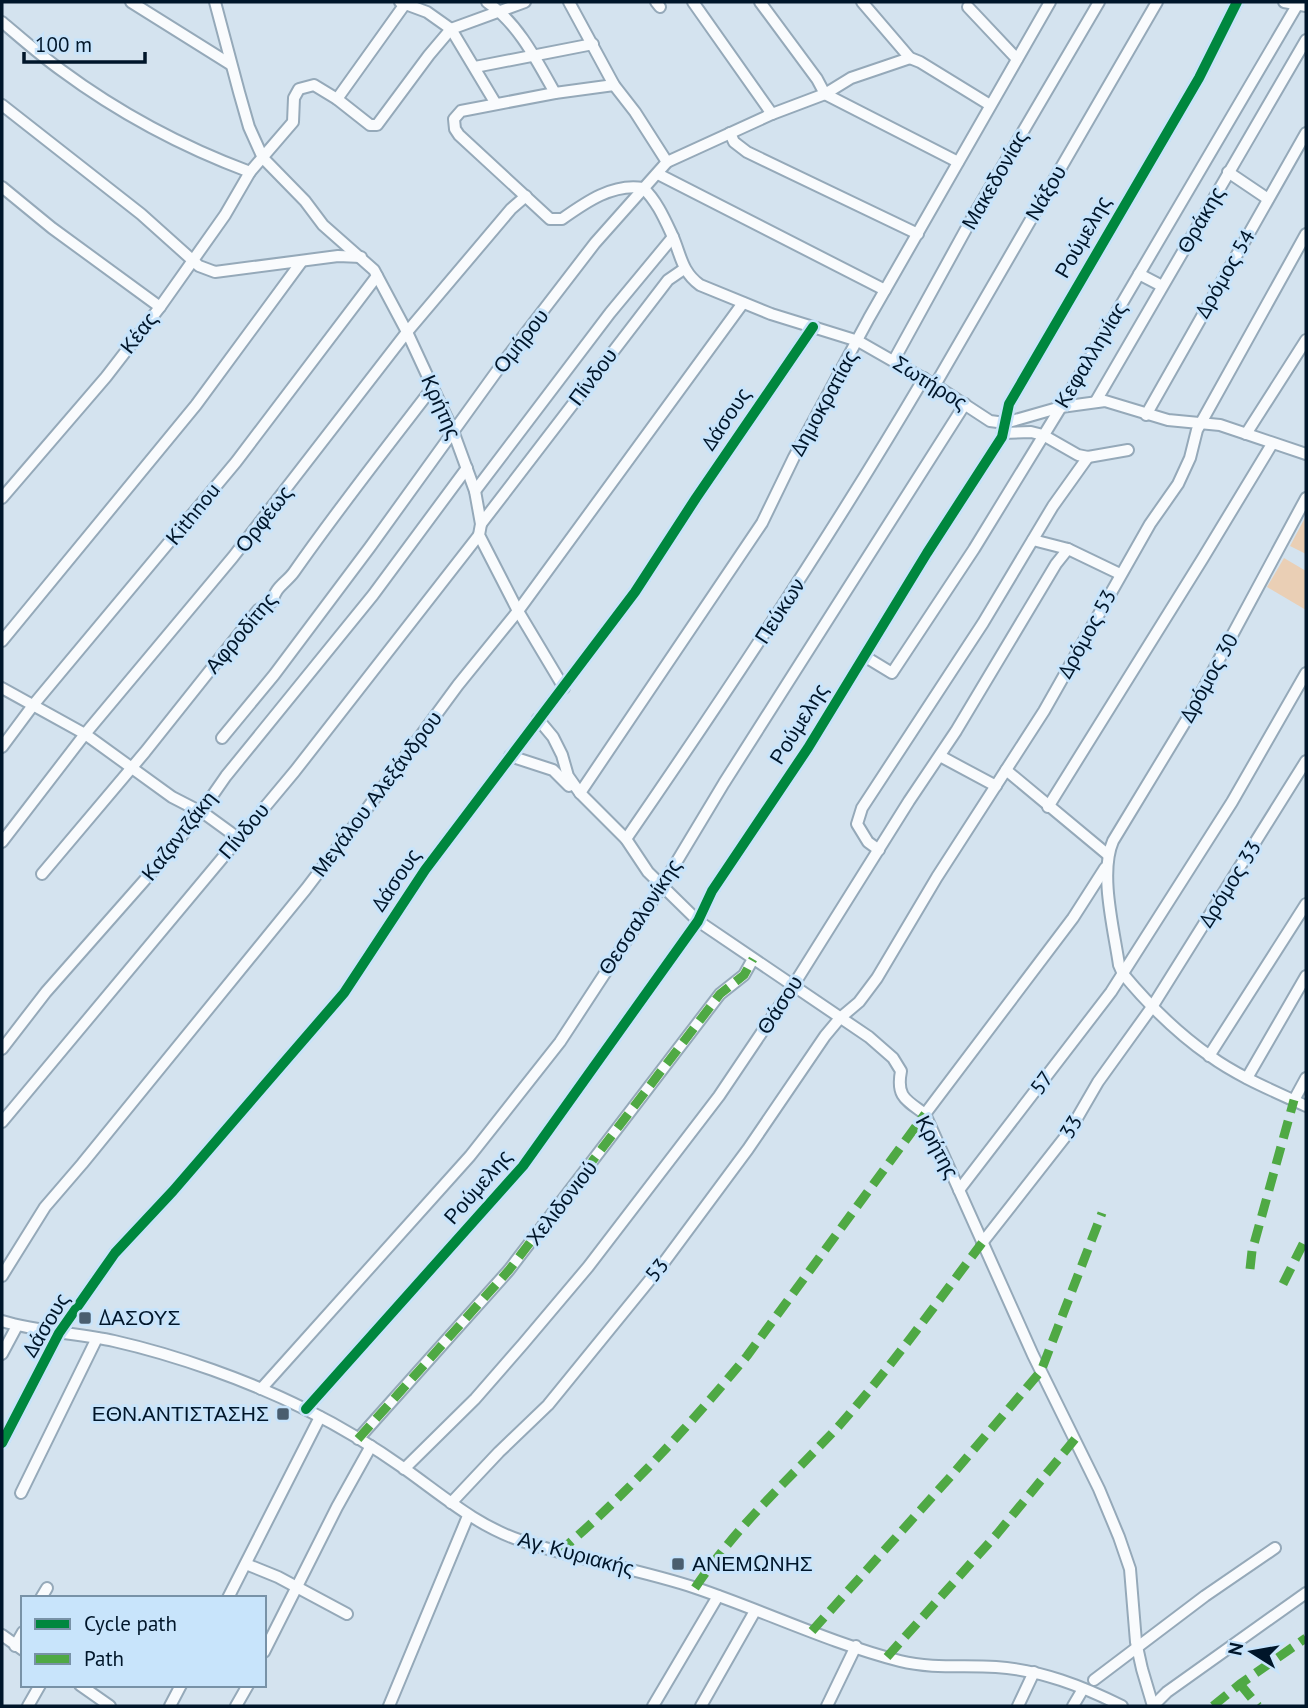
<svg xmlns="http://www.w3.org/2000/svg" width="1308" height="1708" font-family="'PT Sans',sans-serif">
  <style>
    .green { fill: #eacfb5 }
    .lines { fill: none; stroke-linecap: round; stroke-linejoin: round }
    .minor-casing { stroke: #95a9b9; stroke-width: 14 }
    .minor { stroke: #f9fbfd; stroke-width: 10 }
    .quiet { stroke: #4fa944; stroke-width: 9; stroke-dasharray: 18 9; stroke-linecap: butt }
    .cycleway-casing { stroke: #c8e4fb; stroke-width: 15 }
    .cycleway { stroke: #00873e; stroke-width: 10 }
    .poi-dot { fill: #4a5e6f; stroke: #c8e4fb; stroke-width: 2.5 }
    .labels { text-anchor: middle; stroke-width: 6; stroke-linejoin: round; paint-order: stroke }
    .street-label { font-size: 21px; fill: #00162a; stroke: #c8e4fb }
    .poi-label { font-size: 21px; fill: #00162a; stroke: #c8e4fb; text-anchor: start }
  </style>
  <rect width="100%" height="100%" fill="#d4e3ef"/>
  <!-- green -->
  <g class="green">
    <polygon points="1306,516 1306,554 1290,546"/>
    <polygon points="1284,558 1306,571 1306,610 1267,587"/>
  </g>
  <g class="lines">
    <defs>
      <g id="minor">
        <polyline points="131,2 230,64"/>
        <polyline points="215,2 239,92 249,127 263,158 305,201 323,225 374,270 407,332 453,431 475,491 481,524 479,535 518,611 564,688"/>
        <polyline points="400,2 427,12 451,29 496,104"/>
        <path d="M487,2C518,23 537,61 555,93"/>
        <polyline points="569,2 614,85 635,112 667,162"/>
        <polyline points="656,2 660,7"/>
        <polyline points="693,2 772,114"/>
        <polyline points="760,2 817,79 825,94 958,162"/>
        <polyline points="862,2 910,58 920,62 990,105"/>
        <polyline points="1284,2 1306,6"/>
        <polyline points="968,7 1017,59"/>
        <path d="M2,22C21,38 40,55 61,70C119,113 183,147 250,172"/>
        <polyline points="475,67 593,44"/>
        <path d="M614,85L555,93L461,111L454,119L455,129L459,135L550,219H562C586,202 613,183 643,188C657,201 665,220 673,237C681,256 682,272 700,285L771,314L858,341L935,385L990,421L1005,423L1061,407L1105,401L1168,420L1220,425L1306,454"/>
        <polyline points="337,99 405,4"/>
        <polyline points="2,105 141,214 199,266 215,272 338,256 361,257"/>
        <polyline points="730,133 734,142 747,152 918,234"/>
        <polyline points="1228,172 1268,199"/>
        <polyline points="658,174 885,290"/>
        <polyline points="2,187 52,228 160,307"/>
        <polyline points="1139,274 1162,286"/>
        <polyline points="894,360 971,220 1099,2"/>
        <polyline points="935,385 1157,2"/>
        <polyline points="1096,401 1306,40"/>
        <polyline points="1146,415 1306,133"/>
        <polyline points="1003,433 1031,432 1043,435 1078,455 1088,457 1128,450"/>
        <polyline points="1246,434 1306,340"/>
        <polyline points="475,491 610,313 673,237"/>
        <polyline points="2,498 106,377 160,307 225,215 250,172 293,122 294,98 299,89 314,85 337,99 370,125 377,125 429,55 451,29 525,2"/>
        <path d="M1306,498L1187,719L1113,841C1099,873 1114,930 1119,965L1123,974C1148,1004 1177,1033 1210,1056C1239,1077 1274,1091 1306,1106"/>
        <polyline points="481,524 668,280 684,269"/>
        <polyline points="1033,540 1068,549"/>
        <polyline points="2,641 196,405 302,261"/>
        <polyline points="864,656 892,673 974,549 1061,407 1299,2"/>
        <polyline points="2,688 85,734 172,797 205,814 238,838"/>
        <path d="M538,719L553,737L562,755L568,776L580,793L626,839L648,872L698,921L869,1037L893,1058L901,1071C896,1097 906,1100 925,1114L1033,1355L1099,1489L1119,1537L1130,1569L1136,1642L1142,1669L1153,1706"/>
        <polyline points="222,738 274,675 370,547 502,364 595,243 667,162 772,114 825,94 851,78 910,58"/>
        <polyline points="2,747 34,704 236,462 377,276"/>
        <polyline points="510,756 553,770 569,786"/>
        <polyline points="940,756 996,786"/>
        <polyline points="1006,770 1107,854"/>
        <polyline points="580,793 762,523 794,457 869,318 1050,2"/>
        <polyline points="1048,807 1203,558 1272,444"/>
        <path d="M626,839C730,688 831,536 924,378"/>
        <polyline points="2,842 85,734 233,557 407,332 511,209 526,196"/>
        <polyline points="879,850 868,842 857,824 862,808 983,623 1053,506 1088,457"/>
        <path d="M42,874L145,752L258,610L273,601C274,588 287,582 294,572C338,509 386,448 433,387"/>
        <polyline points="2,1049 46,992 158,865 201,812 226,776 373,595 467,468"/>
        <polyline points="1209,1056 1306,904"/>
        <polyline points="1247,1078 1306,976"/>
        <polyline points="1294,1100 1306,1078"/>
        <polyline points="925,1114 1073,918 1105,868"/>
        <polyline points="2,1122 295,771 479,535"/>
        <polyline points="959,1190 1111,992 1232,802 1306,673"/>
        <polyline points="982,1243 1069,1132 1098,1082 1152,1007 1306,761"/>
        <polyline points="2,1276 45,1207 82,1164 306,889 366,810 458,685 518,611 743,303"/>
        <path d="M2,1321C38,1332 77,1333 114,1341C176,1355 250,1381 307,1410C341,1427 374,1447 405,1469C443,1496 477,1526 522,1541C579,1560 639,1569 696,1588C764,1611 830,1643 900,1661C932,1669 965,1665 996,1667C1041,1670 1082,1686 1122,1706"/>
        <polyline points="2,1354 17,1326"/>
        <polyline points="261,1389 470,1156 560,1042 662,886 724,783 965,404"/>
        <polyline points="306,1409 523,1166 698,921 712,891 808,748 927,553 1002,437 1009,404 1199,78 1237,2"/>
        <polyline points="358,1439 509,1270 720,994 744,975 753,959"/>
        <polyline points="2,1443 59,1333 115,1253 173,1191 344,993 425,870 635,592 696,498 813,327"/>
        <polyline points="404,1469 475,1399 523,1344 588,1267 719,1096 793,986 909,801 956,731 1056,564 1068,549 1120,574"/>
        <polyline points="21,1493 97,1338"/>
        <polyline points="451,1503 499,1452 548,1405 662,1265 748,1149 825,1036 840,1018 859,1002 877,978 937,877 1044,711 1150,524 1178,484 1190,458 1197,430 1306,234"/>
        <polyline points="246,1564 278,1577 347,1614"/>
        <polyline points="41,1598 47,1588"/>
        <polyline points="228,1598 320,1417"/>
        <polyline points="2,1635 23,1650"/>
        <polyline points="15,1646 23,1632"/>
        <polyline points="264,1652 337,1507 371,1446"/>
        <polyline points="1094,1680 1205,1596 1275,1548"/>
        <polyline points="80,1685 110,1706"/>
        <polyline points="28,1706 40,1685"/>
        <polyline points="170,1706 181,1685"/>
        <polyline points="236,1706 248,1685"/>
        <polyline points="389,1706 468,1516"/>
        <polyline points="653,1706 718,1596"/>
        <polyline points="701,1706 755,1611"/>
        <polyline points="827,1706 856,1646"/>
        <polyline points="1018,1706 1034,1672"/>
        <polyline points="1073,1706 1083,1689"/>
        <polyline points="1153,1706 1167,1692 1306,1593"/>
      </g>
    </defs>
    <!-- minor casing -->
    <use href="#minor" class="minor-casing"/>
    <!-- minor -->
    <use href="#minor" class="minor"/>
    <!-- quiet -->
    <g class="quiet">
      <polyline points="1250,1269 1252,1251 1294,1100"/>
      <polyline points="1283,1284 1306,1238"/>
      <polyline points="358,1439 509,1270 720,994 744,975 753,959"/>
      <path d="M558,1553C627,1494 689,1426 747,1356L925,1114"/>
      <path d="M695,1588C735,1528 788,1480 837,1428C889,1370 935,1305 982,1243"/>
      <polyline points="812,1631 951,1476 1041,1371 1102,1213"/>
      <polyline points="887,1657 997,1534 1075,1439"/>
      <polyline points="1240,1684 1258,1706"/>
      <polyline points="1213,1706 1240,1684 1306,1638"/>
    </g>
    <defs>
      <g id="cycleway">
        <polyline points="306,1409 523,1166 698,921 712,891 808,748 927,553 1002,437 1009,404 1199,78 1237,2"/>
        <polyline points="2,1443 59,1333 115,1253 173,1191 344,993 425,870 635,592 696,498 813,327"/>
      </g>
    </defs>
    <!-- cycleway casing -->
    <use href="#cycleway" class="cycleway-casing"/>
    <!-- cycleway -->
    <use href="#cycleway" class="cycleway"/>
  </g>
  <!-- markers -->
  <g class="poi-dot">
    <rect x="78" y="1311" width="14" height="14" rx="3.5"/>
    <rect x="276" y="1407" width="14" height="14" rx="3.5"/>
    <rect x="671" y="1557" width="14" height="14" rx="3.5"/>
  </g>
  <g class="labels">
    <!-- street labels -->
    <g class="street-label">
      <text transform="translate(995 180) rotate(-60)" y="7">Μακεδονίας</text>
      <text transform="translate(1046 193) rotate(-60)" y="7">Νάξου</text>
      <text transform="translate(1201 220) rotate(-60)" y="7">Θράκης</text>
      <text transform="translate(1083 237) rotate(-60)" y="7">Ρούμελης</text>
      <text transform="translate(1225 274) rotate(-60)" y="7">Δρόμος 54</text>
      <text transform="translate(139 333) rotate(-52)" y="7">Κέας</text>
      <text transform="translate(521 341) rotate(-52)" y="7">Ομήρου</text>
      <text transform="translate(1091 355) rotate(-59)" y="7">Κεφαλληνίας</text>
      <text transform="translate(593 377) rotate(-53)" y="7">Πίνδου</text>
      <text transform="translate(930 383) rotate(32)" y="7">Σωτήρος</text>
      <text transform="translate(824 403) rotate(-61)" y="7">Δημοκρατίας</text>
      <text transform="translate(441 407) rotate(66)" y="7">Κρήτης</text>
      <text transform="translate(726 419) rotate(-56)" y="7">Δάσους</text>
      <text transform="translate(193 514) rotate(-51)" y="7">Κithnou</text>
      <text transform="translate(264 519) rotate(-52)" y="7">Ορφέως</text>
      <text transform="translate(780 611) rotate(-57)" y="7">Πεύκων</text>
      <text transform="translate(241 633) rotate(-50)" y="7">Αφροδίτης</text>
      <text transform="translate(1087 634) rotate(-61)" y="7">Δρόμος 53</text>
      <text transform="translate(1209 678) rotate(-61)" y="7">Δρόμος 30</text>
      <text transform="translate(799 724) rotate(-58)" y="7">Ρούμελης</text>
      <text transform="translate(377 794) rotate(-53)" y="7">Μεγάλου Αλεξάνδρου</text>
      <text transform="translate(244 831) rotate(-50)" y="7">Πίνδου</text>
      <text transform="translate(179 836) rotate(-52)" y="7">Καζαντζάκη</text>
      <text transform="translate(396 880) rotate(-56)" y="7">Δάσους</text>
      <text transform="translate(1230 884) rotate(-58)" y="7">Δρόμος 33</text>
      <text transform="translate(640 917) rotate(-57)" y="7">Θεσσαλονίκης</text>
      <text transform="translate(780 1005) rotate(-57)" y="7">Θάσου</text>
      <text transform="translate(1042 1083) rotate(-53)" y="7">57</text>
      <text transform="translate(1071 1127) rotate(-58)" y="7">33</text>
      <text transform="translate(937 1147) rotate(62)" y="7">Κρήτης</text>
      <text transform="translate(478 1187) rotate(-49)" y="7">Ρούμελης</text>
      <text transform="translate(562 1203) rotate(-52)" y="7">Χελιδονιού</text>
      <text transform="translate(657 1270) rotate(-51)" y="7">53</text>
      <text transform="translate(46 1325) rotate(-59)" y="7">Δάσους</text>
      <text transform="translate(576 1554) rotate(15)" y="7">Αγ. Κυριακής</text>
    </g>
    <!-- poi labels -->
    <g class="poi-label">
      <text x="99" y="1325">ΔΑΣΟΥΣ</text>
      <text x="269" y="1421" text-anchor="end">ΕΘΝ.ΑΝΤΙΣΤΑΣΗΣ</text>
      <text x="692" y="1571">ΑΝΕΜΩΝΗΣ</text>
    </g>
  </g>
  <!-- border -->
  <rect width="1308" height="1708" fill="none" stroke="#00162a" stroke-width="7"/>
  <!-- legend -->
  <rect x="21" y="1596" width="245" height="91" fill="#c8e4fb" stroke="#7892a7" stroke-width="2"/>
  <rect x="35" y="1619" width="35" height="10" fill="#00873e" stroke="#7892a7" stroke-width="2"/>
  <text x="84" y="1631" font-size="21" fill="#00162a">Cycle path</text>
  <rect x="35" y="1654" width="35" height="10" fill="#4fa944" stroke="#7892a7" stroke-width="2"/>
  <text x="84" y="1666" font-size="21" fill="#00162a">Path</text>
  <!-- north arrow -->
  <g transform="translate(1252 1652) rotate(281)" stroke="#c8e4fb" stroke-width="5" paint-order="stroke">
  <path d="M0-5L12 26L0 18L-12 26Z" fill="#00162a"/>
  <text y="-10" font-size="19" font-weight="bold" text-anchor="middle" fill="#00162a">N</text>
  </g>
  <!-- scale -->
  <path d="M24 52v10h121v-10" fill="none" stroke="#00162a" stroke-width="3.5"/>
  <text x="35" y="52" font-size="21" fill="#00162a" stroke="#c8e4fb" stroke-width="5" paint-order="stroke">100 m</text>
</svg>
